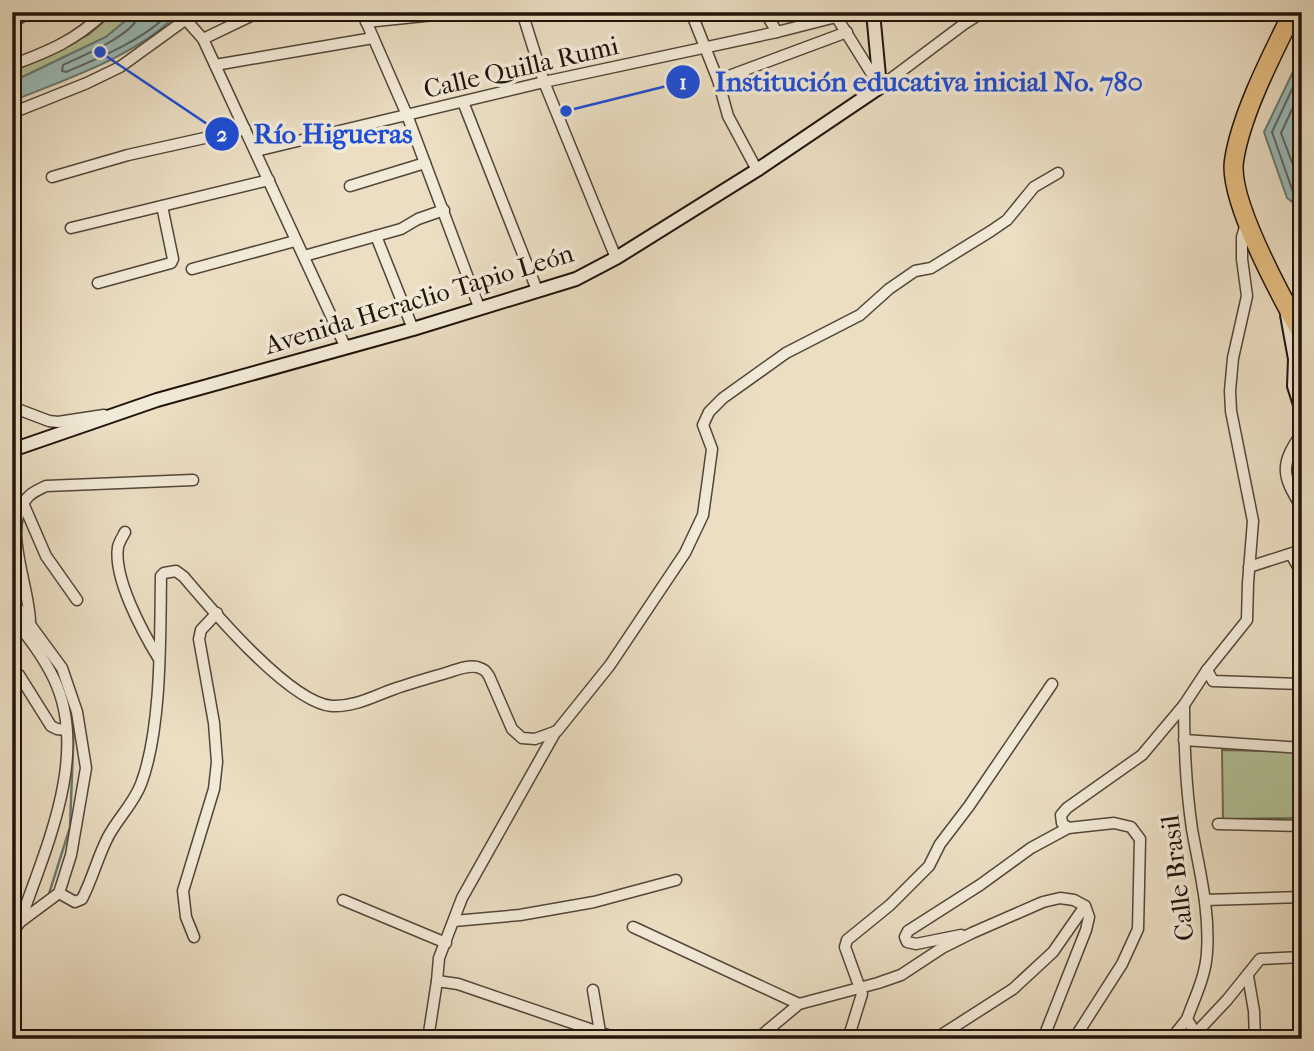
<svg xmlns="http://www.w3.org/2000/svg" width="1314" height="1051" font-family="'IM FELL French Canon',serif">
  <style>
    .green { fill: #b2c297; stroke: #696a50; stroke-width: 2 }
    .water { fill: #99bbb8; stroke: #697872; stroke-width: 2 }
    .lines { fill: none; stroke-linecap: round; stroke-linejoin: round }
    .shore { stroke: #5c6761; stroke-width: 2 }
    .stream { stroke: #697872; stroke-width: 2.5 }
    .street-casing { stroke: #534638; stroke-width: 13 }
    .secondary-casing { stroke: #20130a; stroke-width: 16 }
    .highway-casing { stroke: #20130a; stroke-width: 21 }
    .street { stroke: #f2ead8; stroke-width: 10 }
    .secondary { stroke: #f2ead8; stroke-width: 12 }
    .highway { stroke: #e6bf82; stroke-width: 18 }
    .labels { text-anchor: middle; stroke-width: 7; stroke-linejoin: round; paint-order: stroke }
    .street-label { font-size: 26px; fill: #20130a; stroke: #f2ead8 }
    .leader { fill: none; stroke: #1d4ed8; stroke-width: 2.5 }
    .callout-dot { fill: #1d4ed8; stroke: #f2ead8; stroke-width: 2.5 }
    .mark-label { font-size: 21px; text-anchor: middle; font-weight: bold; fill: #fff }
    .callout-label { font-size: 28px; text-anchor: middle; font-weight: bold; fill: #1d4ed8; stroke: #f2ead8; stroke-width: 7; stroke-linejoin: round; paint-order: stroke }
  </style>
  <rect width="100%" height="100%" fill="#ebdec3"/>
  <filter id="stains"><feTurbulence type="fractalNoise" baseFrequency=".00286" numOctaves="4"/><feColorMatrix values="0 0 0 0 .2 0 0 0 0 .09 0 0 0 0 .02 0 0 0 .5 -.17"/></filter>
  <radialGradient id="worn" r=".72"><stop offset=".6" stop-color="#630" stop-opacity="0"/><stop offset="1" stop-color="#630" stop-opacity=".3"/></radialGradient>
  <!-- green -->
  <g class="green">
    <polygon points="115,12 136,12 106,37 12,82 12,72 88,35"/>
    <polygon points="1222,750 1296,752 1294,818 1223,819"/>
  </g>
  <!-- water -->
  <g class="water">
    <path d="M136,12H179C140,55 66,79 12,101V82L106,37Z"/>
    <polygon points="1302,53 1302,209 1287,198 1264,132"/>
  </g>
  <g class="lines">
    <!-- shore -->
    <g class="shore">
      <path d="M140,12C137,34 82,56 63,65L62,71L66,72C99,58 146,39 170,12"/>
      <polyline points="1302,68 1272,132 1293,192 1302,200"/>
      <polyline points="1302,88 1281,133 1302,189"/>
    </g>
    <!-- stream -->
    <g class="stream">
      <polyline points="53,663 73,715"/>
      <polyline points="48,897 70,827 74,722"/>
    </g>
    <defs>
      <g id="street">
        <polyline points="362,12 407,115 479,307"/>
        <polyline points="522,12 544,82 616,258"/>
        <polyline points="691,12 718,80 728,116 757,170"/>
        <polyline points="765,12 777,32"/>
        <polyline points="834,13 880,87 964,24 983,12"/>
        <polyline points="187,21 203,39 345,346"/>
        <polyline points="366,22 463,12"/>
        <polyline points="12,23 29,12"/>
        <polyline points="203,39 259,12"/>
        <path d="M12,65C50,51 76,40 105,12"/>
        <polyline points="215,65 373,38"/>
        <polyline points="718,80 847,32"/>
        <polyline points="463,102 537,290"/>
        <polyline points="12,113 87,83 120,67 196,12"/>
        <polyline points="256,151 544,82 777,32 836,17"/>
        <polyline points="52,177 128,155 245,129"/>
        <polyline points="350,186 425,163"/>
        <polyline points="71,228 269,180"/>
        <polyline points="376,236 413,329"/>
        <polyline points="304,256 401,229 418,219 444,210"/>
        <polyline points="192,269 295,241"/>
        <polyline points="98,283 171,263 173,259 162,206"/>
        <polyline points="12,407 49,421 58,422 104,415"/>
        <path d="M1302,433C1279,465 1282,476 1302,508"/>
        <polyline points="23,503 46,556 77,600"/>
        <path d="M125,532C123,536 119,542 118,547C113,578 143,633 159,659"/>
        <polyline points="1291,554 1302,574"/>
        <polyline points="1249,567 1302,550"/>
        <polyline points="12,600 62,668 77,712 86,768 71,855 59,893 20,922 12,933"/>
        <path d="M12,617C28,637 43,656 54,679C90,755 45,849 20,922"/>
        <path d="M30,623C30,586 0,526 28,497C32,492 40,489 46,486L193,480"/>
        <polyline points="12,669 19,675 51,726 57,729 66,730"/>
        <polyline points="1207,670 1213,681 1302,684"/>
        <path d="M1184,705C1184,747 1186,788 1192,829C1199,869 1210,910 1207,952C1206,975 1195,997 1187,1019L1199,1039"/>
        <polyline points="1184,740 1302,748"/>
        <polyline points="1218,824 1302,826"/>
        <path d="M59,893L75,902L82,899C92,880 97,859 107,839C116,820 133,805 141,784C162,728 160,637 161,576L164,573L176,571L184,577C212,610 290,703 332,706C355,707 374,696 394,689C411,683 429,678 446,673C456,670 467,665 477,667C484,669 486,671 489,676L512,729L522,738L535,739L557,731L610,665L685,553L703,515L708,479L712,449L703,425L709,412L723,398L786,353L860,315L889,289L915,271L931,268L991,231L1007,220L1034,187L1058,173"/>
        <polyline points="343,900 446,943"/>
        <polyline points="1205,900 1302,897"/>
        <polyline points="454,921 520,915 594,902 676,880"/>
        <polyline points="633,927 799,1004"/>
        <polyline points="961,935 916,944 907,942 905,937 908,931 980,885 1031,848 1068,828"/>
        <polyline points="194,937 186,917 183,891 214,789 217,762 214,723 199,639 201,630 217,613"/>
        <polyline points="1248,976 1254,1011 1255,1039"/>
        <polyline points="437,981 439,958 462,898 556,731"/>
        <polyline points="593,990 600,1032"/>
        <polyline points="1196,1033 1227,1000 1260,959 1302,957"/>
        <polyline points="428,1039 437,981 458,984 619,1039"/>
        <polyline points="757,1039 799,1004 878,983 901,975 942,948 972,933 1043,902 1060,898 1074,900 1085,906 1089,917 1086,930 1043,1039"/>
        <polyline points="848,1039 862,994 845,947 847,940 890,905 929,866 940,844 969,806 1052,684"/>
        <polyline points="935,1039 1013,989 1053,952 1085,906"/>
        <polyline points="1074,1039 1122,964 1138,929 1140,839 1131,827 1114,823 1068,828 1062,823 1061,815 1067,808 1142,755 1184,705 1207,670 1247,620 1248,583 1253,521 1231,411 1230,391 1233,358 1247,296 1242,259 1242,237 1246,224"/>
        <polyline points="1171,1039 1187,1019"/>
      </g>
      <g id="secondary">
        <polyline points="1287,315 1295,359 1294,386 1302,411"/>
        <polyline points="12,450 157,400 413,329 576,279 616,258 757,170 880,87 873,12"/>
      </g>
      <path id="highway" d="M1293,12C1272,55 1241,114 1234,161C1228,200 1282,298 1302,334"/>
    </defs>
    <!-- street casing -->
    <use href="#street" class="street-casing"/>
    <!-- secondary casing -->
    <use href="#secondary" class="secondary-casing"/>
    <!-- highway casing -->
    <use href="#highway" class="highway-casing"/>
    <!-- street -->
    <use href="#street" class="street"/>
    <!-- secondary -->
    <use href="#secondary" class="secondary"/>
    <!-- highway -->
    <use href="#highway" class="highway"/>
  </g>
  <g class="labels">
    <!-- street labels -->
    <g class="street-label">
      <text transform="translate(521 67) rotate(-13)" y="9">Calle Quilla Rumi</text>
      <text transform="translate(419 299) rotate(-17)" y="9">Avenida Heraclio Tapio León</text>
      <text transform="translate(1177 878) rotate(-97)" y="9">Calle Brasil</text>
    </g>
  </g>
  <!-- callouts -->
  <path class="leader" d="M566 111L683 82M100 52L222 134"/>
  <g class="callout-dot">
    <circle cx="566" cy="111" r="7"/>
    <circle cx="100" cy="52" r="7"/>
    <circle cx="683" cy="82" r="18"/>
    <circle cx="222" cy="134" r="18"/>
  </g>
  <g class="mark-label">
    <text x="683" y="89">1</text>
    <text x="222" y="141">2</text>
  </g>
  <g class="callout-label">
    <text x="929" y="91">Institución educativa inicial No. 780</text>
    <text x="333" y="143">Río Higueras</text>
  </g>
  <!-- margin -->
  <rect width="1314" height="1051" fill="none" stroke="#ebdec3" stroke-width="42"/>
  <rect x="14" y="14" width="1286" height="1023" fill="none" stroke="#20130a" stroke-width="3.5"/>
  <rect x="21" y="21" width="1272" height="1009" fill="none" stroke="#20130a" stroke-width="2"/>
  <rect width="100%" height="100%" filter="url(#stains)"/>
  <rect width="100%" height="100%" fill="url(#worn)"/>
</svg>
